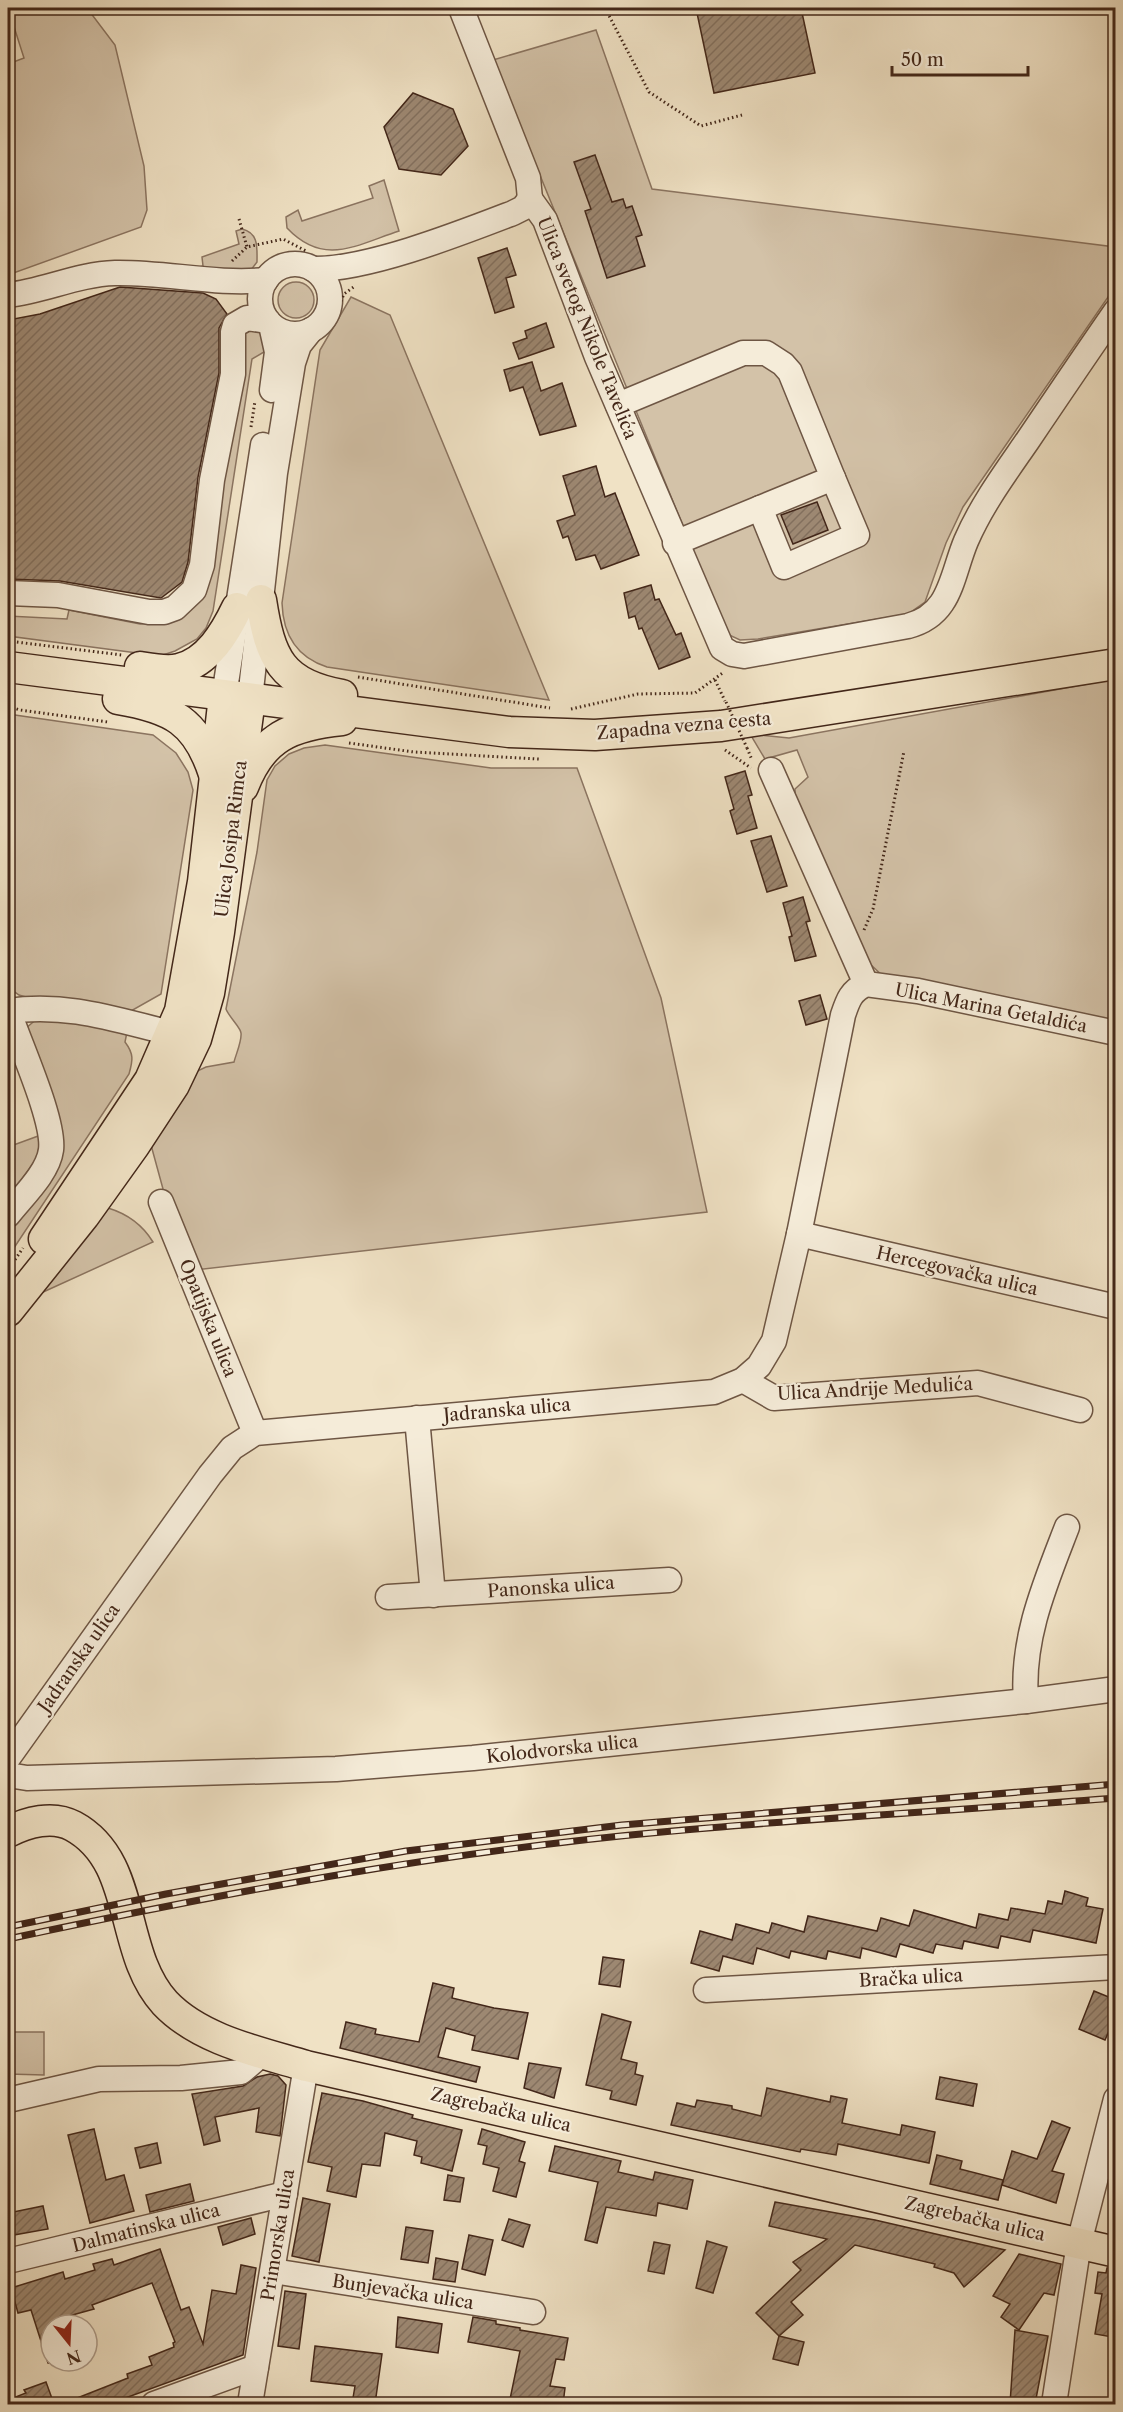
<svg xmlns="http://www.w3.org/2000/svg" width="1123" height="2412" font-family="'Libre Caslon Text',serif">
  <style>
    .grass { fill: #d3c2a8; stroke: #8b7460; stroke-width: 1.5 }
    .building { fill: url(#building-hatch); stroke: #432719; stroke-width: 1.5 }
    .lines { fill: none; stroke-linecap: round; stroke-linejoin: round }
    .minor-casing { stroke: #6e5644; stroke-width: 27 }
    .major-casing { stroke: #432719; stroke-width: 33 }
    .path { stroke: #432719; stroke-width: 3; stroke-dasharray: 1.5 3; stroke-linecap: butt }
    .minor { stroke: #f5ecd9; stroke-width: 24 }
    .major { stroke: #f0e2c5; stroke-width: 30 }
    .rail-casing { stroke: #432719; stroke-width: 7 }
    .rail { stroke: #f5ecd9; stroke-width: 4.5; stroke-dasharray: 14; stroke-linecap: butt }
    .path-bridge { stroke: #432719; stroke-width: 3; stroke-dasharray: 1.5 3; stroke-linecap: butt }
    .labels { text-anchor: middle; stroke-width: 4.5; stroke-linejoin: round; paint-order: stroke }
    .street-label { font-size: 18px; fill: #432719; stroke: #f5ecd9 }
  </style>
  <defs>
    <pattern id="building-hatch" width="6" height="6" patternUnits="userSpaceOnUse" patternTransform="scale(1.5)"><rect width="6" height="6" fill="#9d8872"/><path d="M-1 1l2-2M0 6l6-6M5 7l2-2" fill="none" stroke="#826f5d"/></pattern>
  </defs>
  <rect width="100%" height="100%" fill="#f0e2c5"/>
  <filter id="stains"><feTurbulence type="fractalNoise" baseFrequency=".00333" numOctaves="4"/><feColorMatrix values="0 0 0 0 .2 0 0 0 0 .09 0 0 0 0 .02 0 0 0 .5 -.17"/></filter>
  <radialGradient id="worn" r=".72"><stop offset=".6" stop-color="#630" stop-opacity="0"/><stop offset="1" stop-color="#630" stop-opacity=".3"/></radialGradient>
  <!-- grass -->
  <g class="grass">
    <polygon points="8,8 87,8 115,45 144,166 147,210 141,227 8,275 8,64 24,58"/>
    <polygon points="596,30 652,189 1115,247 1115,287 963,507 946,543 925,602 908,614 758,639 740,640 727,634 493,60"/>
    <path d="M384,180L399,231C356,245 324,267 287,228L286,217L298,210L302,221L373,198L369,186Z"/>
    <path d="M242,229C259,233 257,248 257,262L251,270H188L203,266L202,257L239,244L236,231Z"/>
    <circle cx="296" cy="300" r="18"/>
    <path d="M351,297L390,315L549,700L327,667C296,657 283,635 282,603L320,350Z"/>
    <polygon points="257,328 266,344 264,352 252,359 213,611 206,628 197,639 175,651 160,656 8,636 8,616 67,619 69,610 140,624 160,622 186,613 236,331"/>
    <polygon points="1115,679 1115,1029 885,978 869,963 795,801 795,789 808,777 797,750 765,759 750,734 789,738"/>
    <polygon points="8,714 153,735 176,753 188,772 193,790 161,994 131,1011 36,1000 19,995 8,987"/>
    <path d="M325,745L491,768H577L661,998L707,1212L195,1270L163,1189L151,1145L193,1073L206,1067L234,1062C236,1054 242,1041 241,1033C241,1028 229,1017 226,1009L257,852L267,780L275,766L289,754L304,748Z"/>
    <path d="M39,1017L127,1032L125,1042C134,1054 133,1060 129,1074L8,1257V1228L60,1159L25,1029Z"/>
    <polygon points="41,1135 37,1158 8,1199 8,1147"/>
    <path d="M108,1208C128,1214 142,1224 153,1242L41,1293Z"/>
    <polygon points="8,2032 44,2032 44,2075 8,2074"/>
  </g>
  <!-- building -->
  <g class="building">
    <polygon points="722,8 801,8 815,73 714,93 697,13"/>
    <polygon points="413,93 453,109 468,146 441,175 399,169 384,127"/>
    <polygon points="595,155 612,202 623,199 626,208 632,206 642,235 636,237 645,266 607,278 585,211 591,209 574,162"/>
    <polygon points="507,248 516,275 506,278 514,307 495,313 478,258"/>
    <polygon points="120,287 203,293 216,299 227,314 219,328 219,373 198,477 188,562 182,582 161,598 60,581 8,579 8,320 40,314"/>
    <polygon points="546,323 554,347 519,359 513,343 527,338 525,331"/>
    <polygon points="532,362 541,391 562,383 576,426 540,435 523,387 510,391 504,370"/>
    <polygon points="596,466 605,497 615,493 639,555 601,569 595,555 576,560 568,536 563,538 557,521 575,515 563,476"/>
    <polygon points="817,502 828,530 793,544 781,515"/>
    <polygon points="651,585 655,600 659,599 676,635 681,633 690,657 659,669 642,628 639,629 635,616 629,618 624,593"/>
    <polygon points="745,771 752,795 748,796 757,828 737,834 730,811 734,809 725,777"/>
    <polygon points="771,836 787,886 767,892 751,841"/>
    <polygon points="803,897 810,921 806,922 816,956 795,961 789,937 792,936 783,903"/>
    <polygon points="820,995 827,1019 806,1025 799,1001"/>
    <polygon points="1065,1891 1088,1898 1086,1906 1103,1909 1096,1943 1033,1930 1030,1942 1001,1936 998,1948 964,1941 962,1949 936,1944 933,1953 900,1944 896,1957 862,1948 860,1958 828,1951 826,1959 791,1951 789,1958 757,1948 753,1964 723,1956 719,1971 691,1963 700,1931 732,1940 736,1924 769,1933 772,1923 804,1932 808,1916 877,1931 881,1918 909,1926 914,1910 976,1928 979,1914 1008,1920 1011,1908 1045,1914 1048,1901 1062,1904"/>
    <polygon points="603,1957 624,1960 620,1987 599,1984"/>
    <polygon points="433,1983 454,1988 452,1998 494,2008 528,2013 518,2059 472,2050 475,2036 446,2028 438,2057 480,2067 476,2082 340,2048 346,2022 376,2029 375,2034 419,2042"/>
    <polygon points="1094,1991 1116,2000 1116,2015 1105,2040 1079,2029"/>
    <polygon points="602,2014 631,2022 621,2059 637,2063 635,2074 643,2076 636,2105 610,2099 612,2091 586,2085"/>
    <polygon points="529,2063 561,2068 554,2098 524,2088"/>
    <polygon points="270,2074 278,2076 286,2085 280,2136 256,2132 259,2108 215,2117 220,2141 204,2145 192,2094 243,2086 257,2077"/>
    <polygon points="940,2077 977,2084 973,2106 936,2099"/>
    <polygon points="767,2088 830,2102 831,2096 847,2099 842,2123 900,2135 902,2125 935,2132 929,2163 838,2144 836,2155 801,2149 800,2152 671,2125 677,2103 695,2107 697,2100 732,2106 732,2109 761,2116"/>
    <polygon points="322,2093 363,2101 413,2115 412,2118 462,2130 452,2171 421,2163 422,2157 414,2155 417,2141 385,2133 380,2166 362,2164 356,2197 327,2191 332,2167 308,2162"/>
    <polygon points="1052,2121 1070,2128 1052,2171 1064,2174 1056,2203 1002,2185 1012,2151 1037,2159"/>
    <polygon points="94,2129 106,2180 124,2175 134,2211 90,2223 68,2135"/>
    <polygon points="482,2129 525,2142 519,2161 525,2163 516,2197 493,2191 499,2168 483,2164 487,2146 478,2144"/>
    <polygon points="157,2143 161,2163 140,2168 135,2148"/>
    <polygon points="555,2146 621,2161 618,2172 653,2180 655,2172 693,2180 687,2209 658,2203 656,2216 606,2207 597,2243 585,2240 598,2182 549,2171"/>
    <polygon points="937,2155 962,2161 960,2169 1003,2180 998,2200 930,2184"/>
    <polygon points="448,2175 464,2178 460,2202 444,2200"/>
    <polygon points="190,2184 194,2201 150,2212 146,2195"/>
    <polygon points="303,2198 330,2204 319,2262 292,2256"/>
    <polygon points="775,2202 875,2220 1005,2250 964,2287 954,2273 934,2267 935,2264 855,2245 791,2302 803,2315 779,2336 756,2313 801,2270 793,2262 827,2239 769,2226"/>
    <polygon points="43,2206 48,2229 8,2236 8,2213"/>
    <polygon points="251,2218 255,2234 223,2245 218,2227"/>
    <polygon points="509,2219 530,2225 523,2247 502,2240"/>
    <polygon points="406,2227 433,2231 428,2263 401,2259"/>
    <polygon points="469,2235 493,2240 485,2275 462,2269"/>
    <polygon points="707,2241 727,2247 713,2293 696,2288"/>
    <polygon points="654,2242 670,2245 664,2274 648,2271"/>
    <polygon points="160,2249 181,2310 189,2307 203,2344 212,2290 236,2294 241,2265 256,2268 243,2355 109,2404 62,2404 128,2378 127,2374 152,2365 149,2357 174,2347 173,2343 175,2342 152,2283 92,2305 94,2309 58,2319 60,2325 51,2325 51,2363 48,2363 31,2310 18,2313 11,2288 63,2272 65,2279 95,2270 93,2264 112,2259 114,2265"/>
    <polygon points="1019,2254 1061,2264 1054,2295 1044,2293 1019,2330 1001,2317 1010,2304 993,2296"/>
    <polygon points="436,2258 458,2262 455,2282 433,2279"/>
    <polygon points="1107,2268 1116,2269 1116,2316 1112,2337 1095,2334 1102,2294 1095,2293 1098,2272 1106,2273"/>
    <polygon points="285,2291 306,2294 299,2349 278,2346"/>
    <polygon points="398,2317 442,2324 438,2353 396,2347"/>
    <polygon points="473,2317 496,2321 496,2324 520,2328 520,2330 568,2338 564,2360 556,2359 550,2386 565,2388 563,2404 509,2404 520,2351 468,2342"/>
    <polygon points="1015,2330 1048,2336 1035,2404 1010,2404"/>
    <polygon points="779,2336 804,2342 798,2365 773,2359"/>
    <polygon points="315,2346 382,2354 375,2404 352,2404 355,2386 311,2381"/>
    <polygon points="46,2382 54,2404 8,2404 8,2400 26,2393 24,2390"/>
  </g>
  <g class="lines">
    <defs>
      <g id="minor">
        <polyline points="461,8 528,178 530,199"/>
        <path d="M530,199L545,220L597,357L722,648L732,654L744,656L908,626C951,615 951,577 966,541C982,504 1006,472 1028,440C1057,397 1086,354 1116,311"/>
        <circle cx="295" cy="299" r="35"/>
        <path d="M313,269C367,270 461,233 513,213L523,208L530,199"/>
        <path d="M8,295C44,291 78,274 115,273C166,272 215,285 266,280"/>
        <polyline points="271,325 277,352 272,390"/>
        <polyline points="618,405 743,353 766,353 783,364 790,372 833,478 675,543"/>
        <polyline points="760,508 784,567 857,535 833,478"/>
        <polyline points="8,593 58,595 149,612 164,612 175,608 194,590 202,565 212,480 233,374 233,332 235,325 247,318 268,321"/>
        <polyline points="224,696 263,445"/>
        <polyline points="250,699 275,473 293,363 299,345 311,330"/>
        <polyline points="771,770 866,984"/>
        <polyline points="866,984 918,991 1116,1033"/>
        <path d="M8,1009C18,1041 55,1120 51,1150C48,1173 22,1197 8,1215"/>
        <path d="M8,1011C75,1002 123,1023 188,1037"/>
        <polyline points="161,1202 255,1433"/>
        <polyline points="799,1234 1116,1307"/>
        <polyline points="743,1380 774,1398 978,1383 1080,1410"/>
        <polyline points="417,1418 433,1595"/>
        <polyline points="388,1597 669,1580"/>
        <path d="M1026,1701C1021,1639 1045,1584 1067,1527"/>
        <path d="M8,1758L210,1475L232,1448L255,1433L714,1392L743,1380L759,1366L774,1341L799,1234L843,1015C848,1000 851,991 866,984"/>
        <polyline points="8,1775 27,1778 336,1769 473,1758 1026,1701 1116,1689"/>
        <polyline points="706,1990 1116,1967"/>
        <polyline points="8,2100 99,2079 181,2078 241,2072 263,2053"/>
        <polyline points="8,2261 285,2194"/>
        <polyline points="273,2271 533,2312"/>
        <polyline points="154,2404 256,2367"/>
        <polyline points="250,2404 306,2066"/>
        <polyline points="1054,2404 1079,2243 1116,2099"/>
      </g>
      <g id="major">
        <path d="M261,600C270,658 281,684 342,695"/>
        <polyline points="8,667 509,732 595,735 721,726 1116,664"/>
        <path d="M140,667C152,669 167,672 179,669C208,662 225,633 237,608"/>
        <path d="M118,699C172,708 197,721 214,774"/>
        <path d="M243,787C262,737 291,725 342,720"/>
        <polyline points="44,1239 150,1080 180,1011 203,882 224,696"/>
        <polyline points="8,1311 84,1216 134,1146 174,1085 196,1039 209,993 219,932 250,699"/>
        <path d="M8,1832C27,1822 53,1815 73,1826C138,1861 118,1952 165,2003C200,2040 259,2052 306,2066L1116,2252"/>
      </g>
    </defs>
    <!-- minor casing -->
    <use href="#minor" class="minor-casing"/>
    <!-- major casing -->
    <use href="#major" class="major-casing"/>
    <!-- path -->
    <g class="path">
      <polyline points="605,8 649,92 701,126 742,115"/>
      <polyline points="239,219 247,247"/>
      <polyline points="232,261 247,247 283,239 306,251"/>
      <polyline points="330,326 344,294 355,286"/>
      <polyline points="251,427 255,401"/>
      <polyline points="8,641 122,655"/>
      <polyline points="358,677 550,708"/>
      <polyline points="715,680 725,701"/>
      <polyline points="8,706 20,710 108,722"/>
      <polyline points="571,709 638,694 695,693 724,672"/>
      <polyline points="349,743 414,752 539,759"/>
      <polyline points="747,748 752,760"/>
      <polyline points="725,750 751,768"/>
      <polyline points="864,930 873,909 904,751"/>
      <polyline points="10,1267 23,1248"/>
    </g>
    <!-- minor -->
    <use href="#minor" class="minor"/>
    <!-- major -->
    <use href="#major" class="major"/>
    <defs>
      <g id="rail">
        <polyline points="8,1927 166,1894 406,1851 622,1825 1116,1784"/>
        <path d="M8,1939C224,1893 441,1852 662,1832C813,1818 964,1810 1116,1798"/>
      </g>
    </defs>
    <!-- rail casing -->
    <use href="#rail" class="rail-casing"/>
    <!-- rail -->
    <use href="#rail" class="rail"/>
    <!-- path-bridge -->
    <polyline class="path-bridge" points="726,702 747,748"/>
  </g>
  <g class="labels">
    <!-- street labels -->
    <g class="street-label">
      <text transform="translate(587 328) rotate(68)" y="6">Ulica svetog Nikole Tavelića</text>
      <text transform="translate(684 726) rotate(-5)" y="6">Zapadna vezna cesta</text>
      <text transform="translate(231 839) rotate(-83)" y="6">Ulica Josipa Rimca</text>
      <text transform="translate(991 1008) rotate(11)" y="6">Ulica Marina Getaldića</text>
      <text transform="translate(957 1271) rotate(13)" y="6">Hercegovačka ulica</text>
      <text transform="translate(208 1318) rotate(68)" y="6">Opatijska ulica</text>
      <text transform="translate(875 1389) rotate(-3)" y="6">Ulica Andrije Medulića</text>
      <text transform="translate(507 1410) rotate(-5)" y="6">Jadranska ulica</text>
      <text transform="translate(551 1587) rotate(-4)" y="6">Panonska ulica</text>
      <text transform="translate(79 1658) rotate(-55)" y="6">Jadranska ulica</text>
      <text transform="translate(562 1749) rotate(-6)" y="6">Kolodvorska ulica</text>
      <text transform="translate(911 1978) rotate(-3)" y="6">Bračka ulica</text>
      <text transform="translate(501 2110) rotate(13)" y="6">Zagrebačka ulica</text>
      <text transform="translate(975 2219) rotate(13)" y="6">Zagrebačka ulica</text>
      <text transform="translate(146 2228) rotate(-14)" y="6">Dalmatinska ulica</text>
      <text transform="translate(278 2235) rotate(-81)" y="6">Primorska ulica</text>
      <text transform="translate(403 2292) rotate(9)" y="6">Bunjevačka ulica</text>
    </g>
  </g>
  <!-- margin -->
  <rect width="1123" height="2412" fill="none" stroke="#f0e2c5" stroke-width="30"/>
  <rect x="9" y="9" width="1105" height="2394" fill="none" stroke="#432719" stroke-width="3"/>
  <rect x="15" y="15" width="1093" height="2382" fill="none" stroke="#432719" stroke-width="1.5"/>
  <!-- north arrow -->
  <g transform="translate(69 2343) rotate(162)"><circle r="28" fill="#f5ecd9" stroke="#ae9d8c" stroke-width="1.5"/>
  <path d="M0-4.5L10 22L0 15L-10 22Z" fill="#8f2418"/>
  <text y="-9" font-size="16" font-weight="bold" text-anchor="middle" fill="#432719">N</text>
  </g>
  <!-- scale -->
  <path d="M892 66v9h136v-9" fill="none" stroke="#432719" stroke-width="3"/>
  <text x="901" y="66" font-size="18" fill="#432719" stroke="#f5ecd9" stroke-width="4.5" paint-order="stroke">50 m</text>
  <rect width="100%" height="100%" filter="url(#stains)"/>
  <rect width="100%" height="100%" fill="url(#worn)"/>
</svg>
